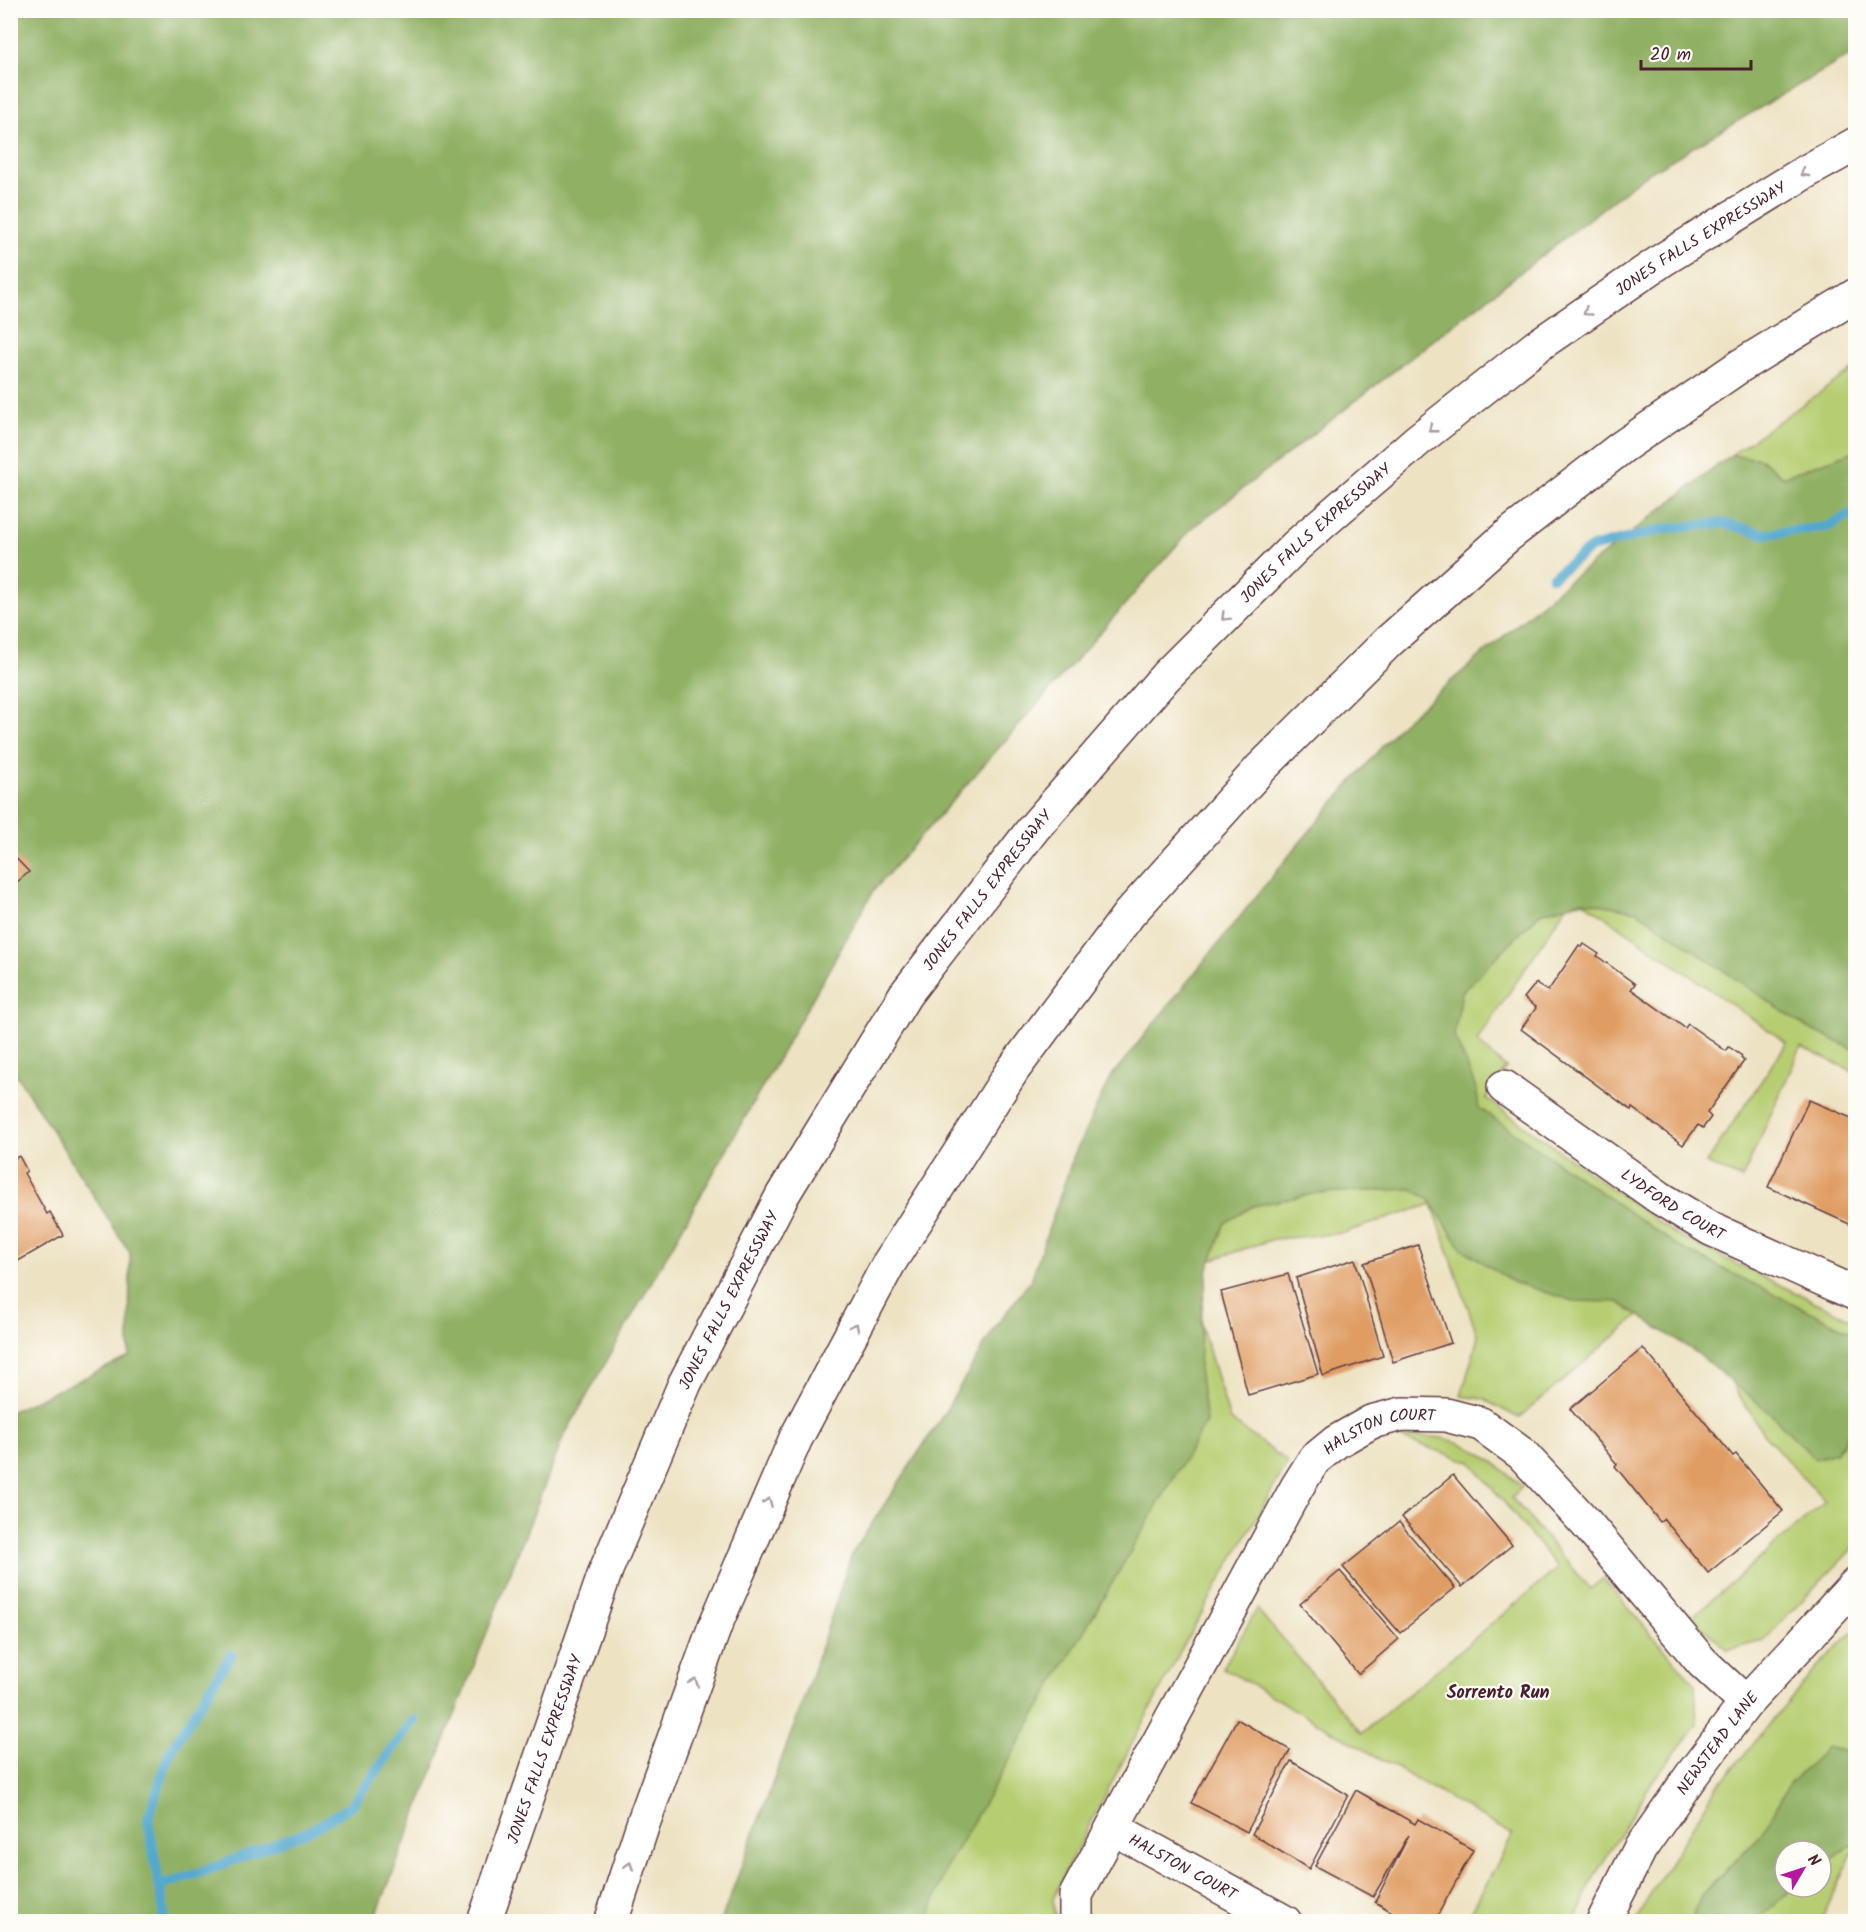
<svg xmlns="http://www.w3.org/2000/svg" width="1866" height="1932" font-family="Kalam,sans-serif">
  <style>
    .green { fill: #b6cd71; stroke: #80764e; stroke-width: 1.5; fill-rule: evenodd }
    .forest { fill: #90b063; stroke: #6d6847; stroke-width: 1.5 }
    .lines { fill: none; stroke-linecap: round; stroke-linejoin: round }
    .stream { stroke: #52a8ce; stroke-width: 10 }
    .building { fill: #e09d64 }
    .street-casing { stroke: #623c42; stroke-width: 36 }
    .highway-casing { stroke: #623c42; stroke-width: 36 }
    .street { stroke: #fff; stroke-width: 33 }
    .highway { stroke: #fff; stroke-width: 33 }
    .oneway { stroke: #ae9aa0 }
    .labels { text-anchor: middle; stroke-width: 4.5; stroke-linejoin: round; paint-order: stroke }
    .street-label { font-size: 16px; fill: #4a1f2b; stroke: #fdfcf7 }
    .neighbourhood-label { font-size: 18px; font-weight: bold; fill: #4a1f2b; stroke: #fdfcf7 }
  </style>
  <rect width="100%" height="100%" fill="#fdfcf7"/>
  <filter id="ink" filterUnits="userSpaceOnUse"><feTurbulence type="fractalNoise" baseFrequency=".0167" numOctaves="2"/><feDisplacementMap in="SourceGraphic" scale="12" xChannelSelector="R" yChannelSelector="G"/><feConvolveMatrix kernelMatrix="1 2 1 2 8 2 1 2 1" color-interpolation-filters="sRGB"/></filter>
  <filter id="wash" filterUnits="userSpaceOnUse"><feTurbulence type="fractalNoise" baseFrequency=".008" numOctaves="4" result="noise"/><feDisplacementMap in="SourceGraphic" scale="24" xChannelSelector="R" yChannelSelector="G"/><feGaussianBlur stdDeviation="1.35" result="paint"/><feColorMatrix in="noise" values="0 0 0 0 0 0 0 0 0 0 0 0 0 0 0 0 0 1.4 0 .05"/><feComposite in="paint" operator="in"/></filter>
  <g filter="url(#wash)">
    <rect width="100%" height="100%" fill="#ede2c2"/>
    <!-- green -->
    <g class="green">
      <polygon points="1855,368 1855,451 1782,477 1761,459 1731,455"/>
      <polygon points="1855,507 1855,1072 1801,1047 1742,1179 1706,1163 1787,1043 1574,895 1477,1041 1506,1068 1486,1098 1678,1236 1855,1321 1855,1546 1763,1641 1728,1650 1691,1618 1825,1502 1763,1433 1722,1368 1658,1299 1519,1418 1483,1399 1461,1396 1478,1337 1432,1204 1343,1233 1274,1239 1184,1269 1230,1420 1288,1462 1182,1648 1065,1872 1053,1899 1055,1916 1014,1922 902,1922 1121,1303"/>
      <path d="M1397,1437C1409,1437 1422,1436 1435,1437C1471,1441 1497,1463 1522,1487L1512,1498L1590,1589L1603,1579L1695,1684L1697,1725L1653,1780L1589,1885L1576,1921H1466L1513,1835L1223,1668L1257,1609L1362,1733L1558,1568L1471,1462Z"/>
      <path d="M1855,1630V1854L1852,1853L1821,1921L1636,1922L1649,1896L1717,1787L1822,1662ZM1785,1851H1821V1887H1785Z"/>
    </g>
    <!-- forest -->
    <g class="forest">
      <polygon points="11,11 1855,11 1855,52 1644,176 1191,529 874,890 563,1438 374,1921 11,1921 10,1412 129,1357 130,1253 11,1066"/>
      <polygon points="1855,451 1855,1050 1804,1026 1637,911 1583,901 1540,913 1462,992 1454,1035 1476,1088 1479,1108 1681,1248 1855,1334 1855,1426 1835,1453 1815,1459 1770,1413 1697,1353 1618,1302 1574,1301 1513,1282 1461,1248 1429,1199 1412,1189 1317,1193 1253,1206 1225,1223 1208,1269 1202,1309 1199,1368 1206,1422 946,1868 928,1921 721,1921 801,1707 852,1554 945,1412 993,1330 1031,1280 1074,1155 1110,1078 1296,847 1402,723 1561,587 1731,455 1761,459 1783,477"/>
      <polygon points="1827,1748 1855,1752 1855,1846 1850,1846 1821,1866 1821,1851 1785,1851 1785,1887 1794,1887 1756,1921 1692,1921 1701,1895 1761,1835 1789,1784"/>
    </g>
    <g class="lines">
      <!-- stream -->
      <g class="stream">
        <polyline points="1552,577 1591,548 1664,529 1722,523 1765,534 1827,527 1856,511"/>
        <polyline points="160,1886 205,1871 313,1829 351,1806 414,1720"/>
        <polyline points="162,1922 164,1912 148,1819 170,1752 231,1655"/>
      </g>
    </g>
    <g id="blocks">
      <!-- building -->
      <g class="building">
        <polygon points="10,852 29,872 10,888"/>
        <polygon points="1584,944 1599,954 1597,956 1635,984 1631,989 1685,1028 1688,1024 1726,1051 1729,1047 1742,1056 1741,1058 1744,1061 1707,1113 1711,1117 1703,1128 1698,1125 1683,1145 1632,1108 1631,1110 1521,1029 1536,1008 1524,998 1536,983 1548,991 1579,945 1582,947"/>
        <polygon points="1809,1100 1856,1120 1856,1227 1768,1187"/>
        <polygon points="19,1156 27,1171 24,1173 47,1214 50,1212 63,1235 13,1264 10,1260 10,1161"/>
        <polygon points="1418,1245 1451,1343 1393,1362 1364,1263"/>
        <polygon points="1355,1259 1383,1356 1323,1376 1296,1278"/>
        <polygon points="1288,1274 1318,1374 1248,1395 1221,1292"/>
        <polygon points="1643,1348 1733,1456 1736,1454 1783,1511 1708,1573 1664,1519 1660,1522 1615,1466 1617,1464 1570,1409"/>
        <polygon points="1453,1475 1512,1545 1462,1587 1402,1517"/>
        <polygon points="1399,1522 1455,1588 1400,1633 1343,1567"/>
        <polygon points="1340,1571 1399,1639 1358,1674 1300,1604"/>
        <polygon points="1237,1719 1290,1750 1247,1832 1191,1803"/>
        <polygon points="1291,1761 1348,1795 1309,1869 1252,1834"/>
        <polygon points="1356,1790 1415,1824 1418,1819 1473,1850 1434,1922 1409,1922 1375,1902 1409,1835 1373,1897 1315,1866"/>
      </g>
    </g>
  </g>
  <g filter="url(#ink)">
    <use href="#blocks" fill-opacity="0" stroke="#623c42" stroke-width="1.5"/>
    <g class="lines">
      <defs>
        <g id="street">
          <path id="s1" d="M1504,1087L1660,1198L1711,1229L1856,1294"/>
          <path id="s2" d="M1113,1828L1285,1922"/>
          <path id="s3" d="M1076,1922V1895L1297,1487L1314,1460L1336,1442L1371,1422L1402,1414L1446,1415L1481,1424L1522,1454L1586,1523L1702,1662L1746,1703"/>
          <path id="s4" d="M1603,1922L1640,1849L1691,1776L1746,1703L1856,1584"/>
        </g>
        <g id="highway">
          <path id="s5" d="M484,1922L606,1570L685,1383L782,1196L905,995L1033,829L1166,676L1297,545L1418,440L1537,346L1664,259L1802,174L1856,144"/>
          <polyline points="611,1922 644,1821 715,1626 796,1438 889,1263 1012,1071 1129,914 1261,768 1389,641 1506,537 1622,447 1740,366 1856,295"/>
        </g>
      </defs>
      <!-- street casing -->
      <use href="#street" class="street-casing"/>
      <!-- highway casing -->
      <use href="#highway" class="highway-casing"/>
      <!-- street -->
      <use href="#street" class="street"/>
      <!-- highway -->
      <use href="#highway" class="highway"/>
    </g>
    <!-- one-way arrows -->
    <defs><path id="oneway-chevron" d="M-2-3.5L2.5 0L-2 3.5" fill="none" stroke-width="1.6" stroke-linecap="round" stroke-linejoin="round" transform="scale(1.5)"/></defs>
    <g class="oneway">
      <use href="#oneway-chevron" transform="translate(1804 173) rotate(150)"/>
      <use href="#oneway-chevron" transform="translate(1587 312) rotate(146)"/>
      <use href="#oneway-chevron" transform="translate(1432 429) rotate(142)"/>
      <use href="#oneway-chevron" transform="translate(1225 617) rotate(135)"/>
      <use href="#oneway-chevron" transform="translate(855 1327) rotate(-62)"/>
      <use href="#oneway-chevron" transform="translate(768 1502) rotate(-67)"/>
      <use href="#oneway-chevron" transform="translate(694 1682) rotate(-70)"/>
      <use href="#oneway-chevron" transform="translate(629 1866) rotate(-72)"/>
    </g>
  </g>
  <g class="labels">
    <!-- street labels -->
    <g class="street-label">
      <text dy="6" stroke="none"><textPath href="#s5" startOffset="2127">JONES FALLS EXPRESSWAY</textPath></text>
      <text dy="6" stroke="none"><textPath href="#s5" startOffset="1641">JONES FALLS EXPRESSWAY</textPath></text>
      <text dy="6" stroke="none"><textPath href="#s5" startOffset="1155">JONES FALLS EXPRESSWAY</textPath></text>
      <text dy="6" stroke="none"><textPath href="#s1" startOffset="206">LYDFORD COURT</textPath></text>
      <text dy="6" stroke="none"><textPath href="#s5" startOffset="669">JONES FALLS EXPRESSWAY</textPath></text>
      <text dy="6" stroke="none"><textPath href="#s3" startOffset="597">HALSTON COURT</textPath></text>
      <text dy="6" stroke="none"><textPath href="#s4" startOffset="213">NEWSTEAD LANE</textPath></text>
      <text dy="6" stroke="none"><textPath href="#s5" startOffset="183">JONES FALLS EXPRESSWAY</textPath></text>
      <text dy="6" stroke="none"><textPath href="#s2" startOffset="80">HALSTON COURT</textPath></text>
    </g>
    <!-- neighbourhood labels -->
    <g class="neighbourhood-label">
      <text x="1498" y="1698">Sorrento Run</text>
    </g>
  </g>
  <!-- margin -->
  <rect width="1866" height="1932" fill="none" stroke="#fdfcf7" stroke-width="36"/>
  <!-- north arrow -->
  <g transform="translate(1803 1869) rotate(51)"><circle r="28" fill="#fdfcf7" stroke="#b5a4a5" stroke-width="1.5"/>
  <path d="M0-4.5L10 22L0 15L-10 22Z" fill="#b5179e"/>
  <text y="-9" font-size="16" font-weight="bold" text-anchor="middle" fill="#4a1f2b">N</text>
  </g>
  <!-- scale -->
  <path d="M1641 60v9h110v-9" fill="none" stroke="#4a1f2b" stroke-width="3"/>
  <text x="1650" y="60" font-size="18" fill="#4a1f2b" stroke="#fdfcf7" stroke-width="4.5" paint-order="stroke">20 m</text>
</svg>
